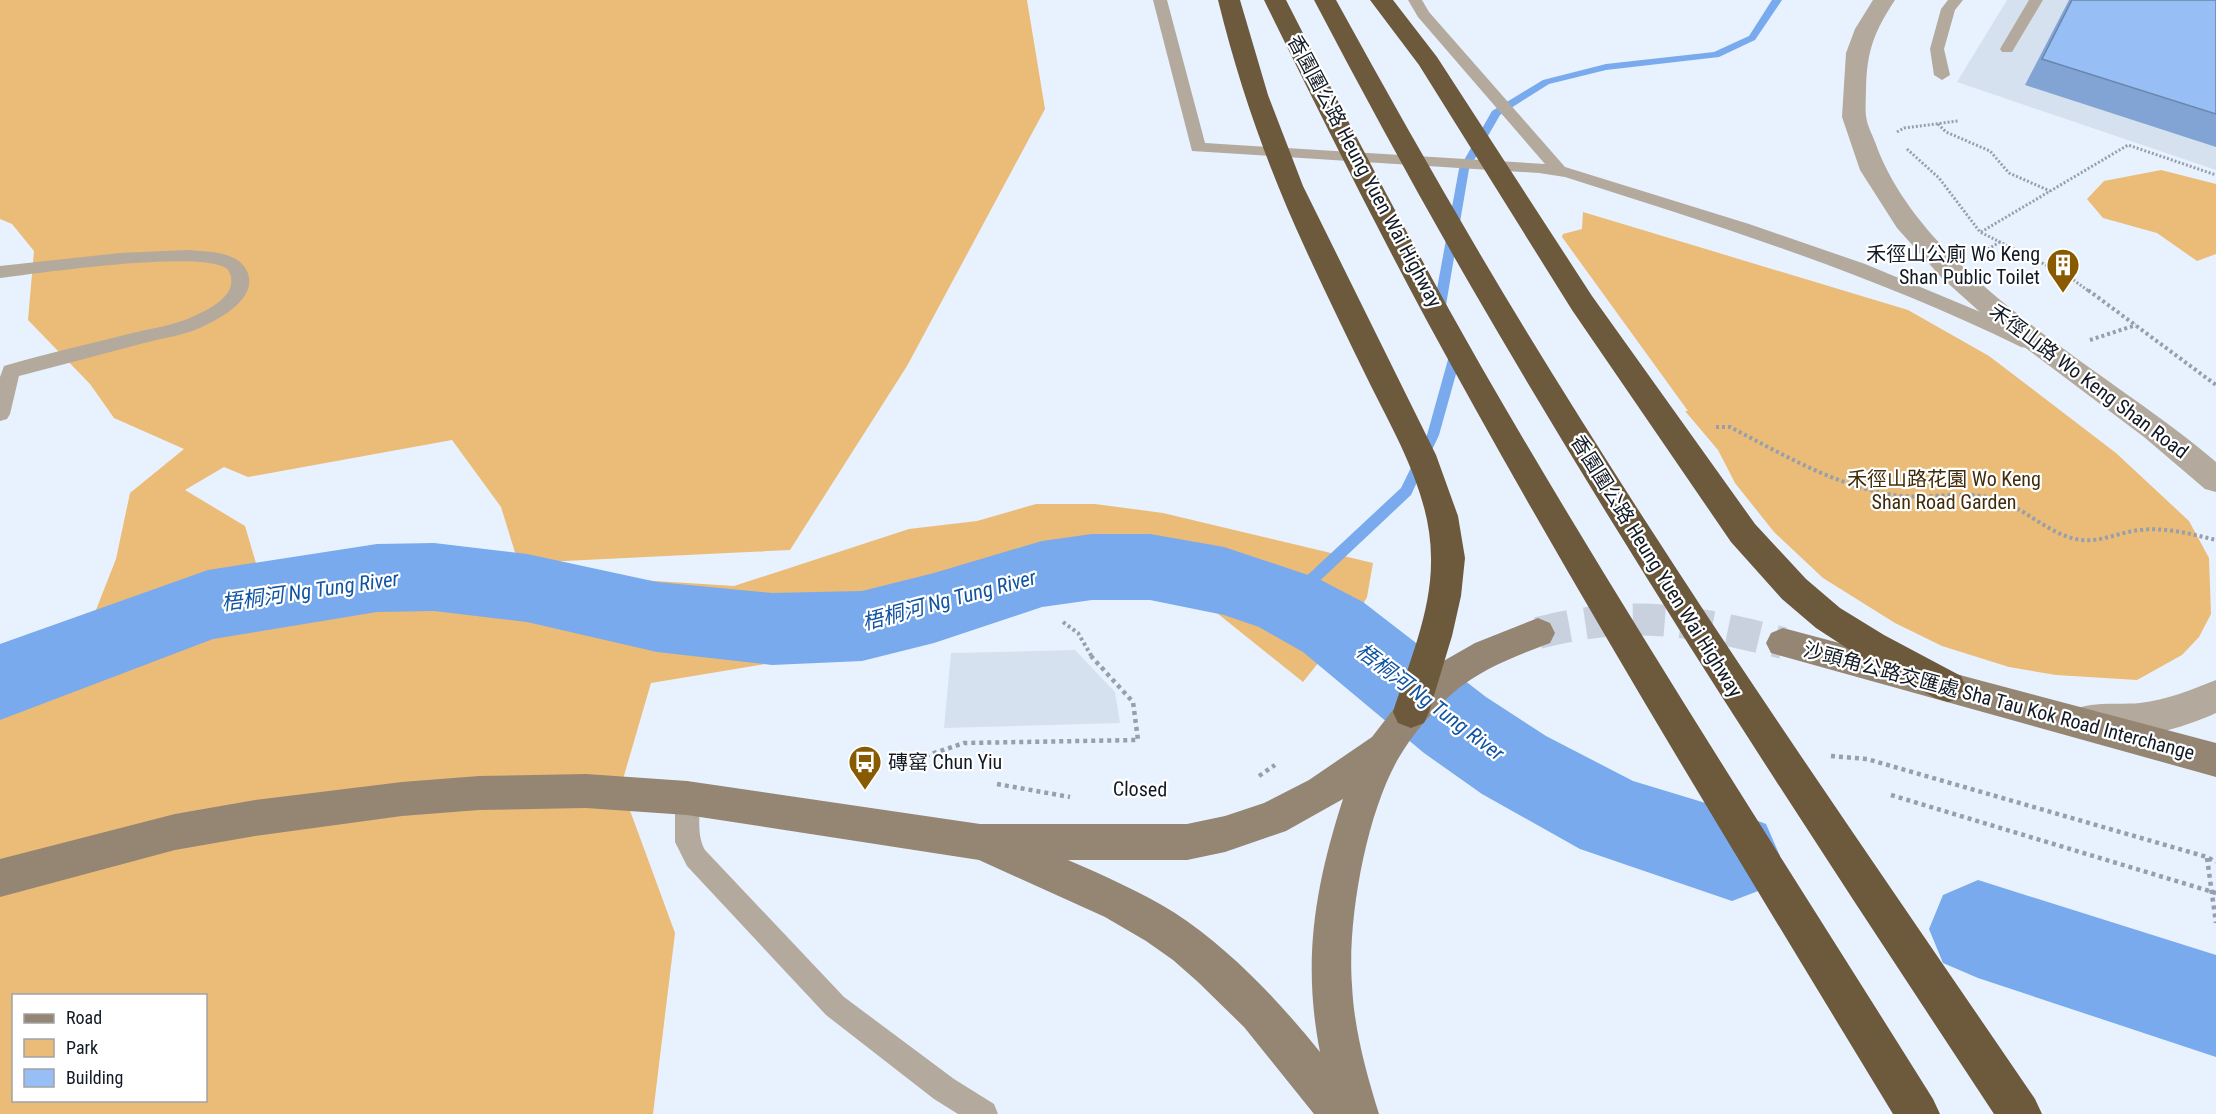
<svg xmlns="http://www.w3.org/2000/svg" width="2216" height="1114" viewBox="0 0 2216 1114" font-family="'Roboto Condensed','Noto Sans SC',sans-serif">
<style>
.built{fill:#d6e1f0}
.green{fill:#ebbb78;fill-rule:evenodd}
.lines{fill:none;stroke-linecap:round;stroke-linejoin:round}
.stream{fill:#78aaed;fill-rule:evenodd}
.river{fill:#78aaed;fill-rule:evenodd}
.secondary-tunnel{stroke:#c8d1dd;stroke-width:32;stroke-dasharray:32 16;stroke-linecap:butt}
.path-far2{stroke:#969fab;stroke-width:3;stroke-dasharray:2 2;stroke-linecap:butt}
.path-far1{stroke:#969fab;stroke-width:4;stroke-dasharray:3 3;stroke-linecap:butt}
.path{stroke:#969fab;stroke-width:4.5;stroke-dasharray:4 4;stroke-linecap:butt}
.lane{fill:#b3a99c;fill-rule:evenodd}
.street{fill:#b3a99c;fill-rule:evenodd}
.secondary{fill:#958673;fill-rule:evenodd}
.highway{fill:#6d593c;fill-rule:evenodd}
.wall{fill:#82a4d4}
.building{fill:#97bff6;stroke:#6a86ac;stroke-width:1.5}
.labels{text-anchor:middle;stroke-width:4.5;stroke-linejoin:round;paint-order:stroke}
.street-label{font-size:20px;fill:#111924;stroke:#fff}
.poi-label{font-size:20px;fill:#111924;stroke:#fff;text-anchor:end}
.park-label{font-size:20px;fill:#412c0a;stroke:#fff}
.water-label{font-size:21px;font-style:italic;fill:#1154a2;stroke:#fff}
</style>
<rect width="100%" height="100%" fill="#e8f1fe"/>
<path class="built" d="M2007 0H2216V170L1957 82Z
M1075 650 1115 692 1120 723 944 728 951 653Z"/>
<path class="green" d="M0 0H1027L1045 109 907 366 790 550 523 563 608 578 734 586 909 529 977 521 1036 504H1095L1163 513 1373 563 1367 597 1358 613 1303 682 1212 609 1159 597 1045 584 969 630 651 683 621 786 675 933 653 1114H0V696L152 633 67 649 92 620 116 559 130 493 184 449 114 418 90 384 28 320 34 251 12 224 0 219ZM452 440 501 507 518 562 488 556 307 569 263 587 245 526 185 490 224 467 248 477ZM14 996H206V1100H14Z
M2161 170 2216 184V254L2197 261 2157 233 2103 218 2087 199 2104 181Z
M1583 212 1908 310 1989 356 2116 453 2189 521 2209 558 2211 614 2199 637 2182 655 2137 680 2056 675 2009 667 1942 646 1895 623 1823 578 1774 532 1735 483 1718 450 1685 411H1688L1562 237 1563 234 1582 229Z"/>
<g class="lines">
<path class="stream" d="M1772 0H1782L1755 40 1719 57 1606 70 1549 84 1500 115 1469 169 1446 305 1448 312 1446 315H1438L1434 305 1459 169 1492 111 1543 80 1606 64 1714 52 1749 36Z
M1453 347 1457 348 1461 356 1439 435 1411 495 1293 606H1283L1281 602 1283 598 1401 488 1427 435 1449 356 1447 351Z"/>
<path class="river" d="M1092 534H1150L1224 547 1317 578 1363 602 1486 697 1546 736 1633 781 1732 811 1766 824 1780 856 1766 888 1732 901 1580 849 1482 794 1424 753 1303 652 1259 627 1224 615 1150 600H1092L1042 607 934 643 862 661 772 665 657 652 527 622 434 611 377 612 213 639 0 720V644L208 570 377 544 434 543 527 554 657 582 772 593 862 591 934 573 1042 541Z
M1978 880 2216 955V1057L1978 978 1943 963 1929 929 1943 895Z"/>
<path class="secondary-tunnel" d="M1538 633C1633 609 1690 620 1783 643"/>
<path class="path-far2" d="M1938 124 1946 132 1990 151 2009 173 2050 191
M1897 132 1904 128 1958 121
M1907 149 1939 178 1980 232 2068 276 2090 292
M1981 232 2128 145 2216 175
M1981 253 2000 242"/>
<path class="path-far1" d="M2088 290 2216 385
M2090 340 2136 325
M1716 427H1730C1782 454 1834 485 1893 495 1926 500 1960 490 1992 498 2025 506 2048 536 2082 540 2102 542 2120 532 2140 530 2166 527 2191 534 2216 540
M1063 622 1078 633 1092 657"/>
<path class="path" d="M1831 756 1867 759 2207 857 2216 862
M895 766 964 743 1138 740 1133 702 1091 656
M1259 776 1275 765
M997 784 1070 797
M1891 795 2216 893
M2207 858 2216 923"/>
<path class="lane" d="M1153 0H1167L1205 143 1545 164 1418 17 1408 0H1422L1429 12 1565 167 1749 224 1865 264 1978 311 2033 337 2036 342 2033 347 2027 348 2021 347C1874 275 1720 226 1565 177L1539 173 1192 151Z
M1948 0H1963L1955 10 1944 49 1950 75 1942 80 1934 75 1930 49 1941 9Z
M2029 0H2043L2012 52H2002L2000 49Z
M189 250C209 252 237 251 247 271 259 298 221 318 202 327 185 335 163 338 144 343 103 354 61 365 19 376L10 414 7 419 0 421V377L4 366C48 353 93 343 137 332 154 328 173 325 190 318 203 312 228 301 231 285 232 279 231 272 226 268 197 250 40 273 0 278V266L120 253Z
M687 787 695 790C704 809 694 831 705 850L844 997 954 1079 994 1104 998 1114H958L934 1099 826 1015 687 866 675 842V798L679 790Z"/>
<path class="street" d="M1873 0H1895C1874 32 1867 50 1866 89 1866 98 1865 108 1866 116 1867 125 1872 134 1875 142 1923 278 2110 371 2216 462V492L2205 489 2144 437 1991 322 1941 277 1897 228 1860 170 1842 117 1846 53 1855 29Z
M2216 680V713C2176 731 2119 747 2075 731L2070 720 2075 709C2096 701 2118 705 2140 703 2167 700 2190 690 2216 680Z"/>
<path class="secondary" d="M1538 618 1550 623 1555 633 1550 643C1516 656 1481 669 1453 693 1432 711 1412 735 1398 759 1366 815 1347 921 1352 985 1354 1029 1366 1072 1379 1114H1314L1244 1027 1198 982 1173 960 1146 941 1105 917 979 860 687 815 586 808 479 810 402 816 255 836 175 850 0 897V859L175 814 255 800 402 782 479 776 586 774 687 781 980 824H1187L1225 816 1264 803 1309 780 1372 737 1406 693 1440 663 1475 643ZM1343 799C1315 886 1302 961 1320 1052 1278 1000 1231 950 1175 913 1141 892 1105 876 1068 860H1187L1225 852 1286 831Z
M1783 628 2216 743V777L1771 653 1766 643 1771 633Z"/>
<path class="highway" d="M1218 0H1240L1268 95 1303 186 1436 455 1458 516 1465 558 1461 596 1452 636 1429 712 1424 723 1411 728 1398 723 1393 712C1409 663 1432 611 1431 558 1431 496 1397 438 1370 384 1348 339 1326 294 1305 248 1268 168 1239 86 1218 0Z
M1264 0H1286C1349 124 1413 247 1482 368 1625 616 1781 856 1933 1099L1940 1114H1893C1734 852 1573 590 1427 321 1370 215 1317 108 1264 0Z
M1314 0H1336C1414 142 1494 282 1580 418 1725 650 1881 873 2035 1099L2042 1114H1994C1815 842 1635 570 1472 288 1417 193 1365 97 1314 0Z
M1370 0H1393L1437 57 1592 296 1755 524 1806 579 1840 608 1884 635 1961 676 1966 687 1961 698 1948 702 1935 698 1859 656 1816 628 1782 599 1731 542 1572 310 1419 65Z"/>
</g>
<path class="wall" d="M2069 0H2216V147L2025 85Z"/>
<path class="building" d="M2072 0H2216V114L2042 59Z"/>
<defs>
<g id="building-pin" transform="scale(1.725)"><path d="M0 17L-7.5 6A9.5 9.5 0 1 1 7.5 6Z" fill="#895b00" stroke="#fff"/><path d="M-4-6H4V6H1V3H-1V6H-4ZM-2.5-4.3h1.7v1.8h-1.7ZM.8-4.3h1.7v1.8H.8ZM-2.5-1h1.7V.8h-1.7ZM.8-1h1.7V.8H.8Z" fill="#fff"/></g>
<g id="bus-pin" transform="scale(1.725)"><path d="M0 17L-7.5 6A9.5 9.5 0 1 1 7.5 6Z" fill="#895b00" stroke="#fff"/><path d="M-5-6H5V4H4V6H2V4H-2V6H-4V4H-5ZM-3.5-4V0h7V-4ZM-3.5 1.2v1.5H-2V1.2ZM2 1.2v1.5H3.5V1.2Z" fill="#fff"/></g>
</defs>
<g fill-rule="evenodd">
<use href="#building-pin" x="2063" y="265"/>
<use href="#bus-pin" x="865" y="762"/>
</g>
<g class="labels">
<g class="street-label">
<text transform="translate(1365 171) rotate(62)" y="7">香園圍公路 Heung Yuen Wai Highway</text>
<text transform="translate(2089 381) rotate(37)" y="7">禾徑山路 Wo Keng Shan Road</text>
<text transform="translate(1657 566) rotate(58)" y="7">香園圍公路 Heung Yuen Wai Highway</text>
<text transform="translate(1999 701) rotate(15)" y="7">沙頭角公路交匯處 Sha Tau Kok Road Interchange</text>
<text transform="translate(1140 789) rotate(1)" y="7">Closed</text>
</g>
<g class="poi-label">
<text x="2040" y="261">禾徑山公廁 Wo Keng<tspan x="2040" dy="23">Shan Public Toilet</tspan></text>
<text x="888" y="769" text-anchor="start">磚窰 Chun Yiu</text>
</g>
<g class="park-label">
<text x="1944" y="486">禾徑山路花園 Wo Keng<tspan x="1944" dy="23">Shan Road Garden</tspan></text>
</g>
<g class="water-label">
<text transform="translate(310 591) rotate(-8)" y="7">梧桐河 Ng Tung River</text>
<text transform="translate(949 600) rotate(-15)" y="7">梧桐河 Ng Tung River</text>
<text transform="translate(1430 702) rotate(37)" y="7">梧桐河 Ng Tung River</text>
</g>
</g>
<rect x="12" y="994" width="195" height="108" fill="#ffffff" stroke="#a0a3a7" stroke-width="1.5"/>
<rect x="24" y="1014" width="30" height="9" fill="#958673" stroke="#a0a3a7" stroke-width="1.5"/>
<text x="66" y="1024" font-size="18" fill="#111924">Road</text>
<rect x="24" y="1039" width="30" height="18" fill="#ebbb78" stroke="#a0a3a7" stroke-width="1.5"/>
<text x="66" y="1054" font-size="18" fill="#111924">Park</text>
<rect x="24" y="1069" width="30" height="18" fill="#97bff6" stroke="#a0a3a7" stroke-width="1.5"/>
<text x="66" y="1084" font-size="18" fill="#111924">Building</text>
</svg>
